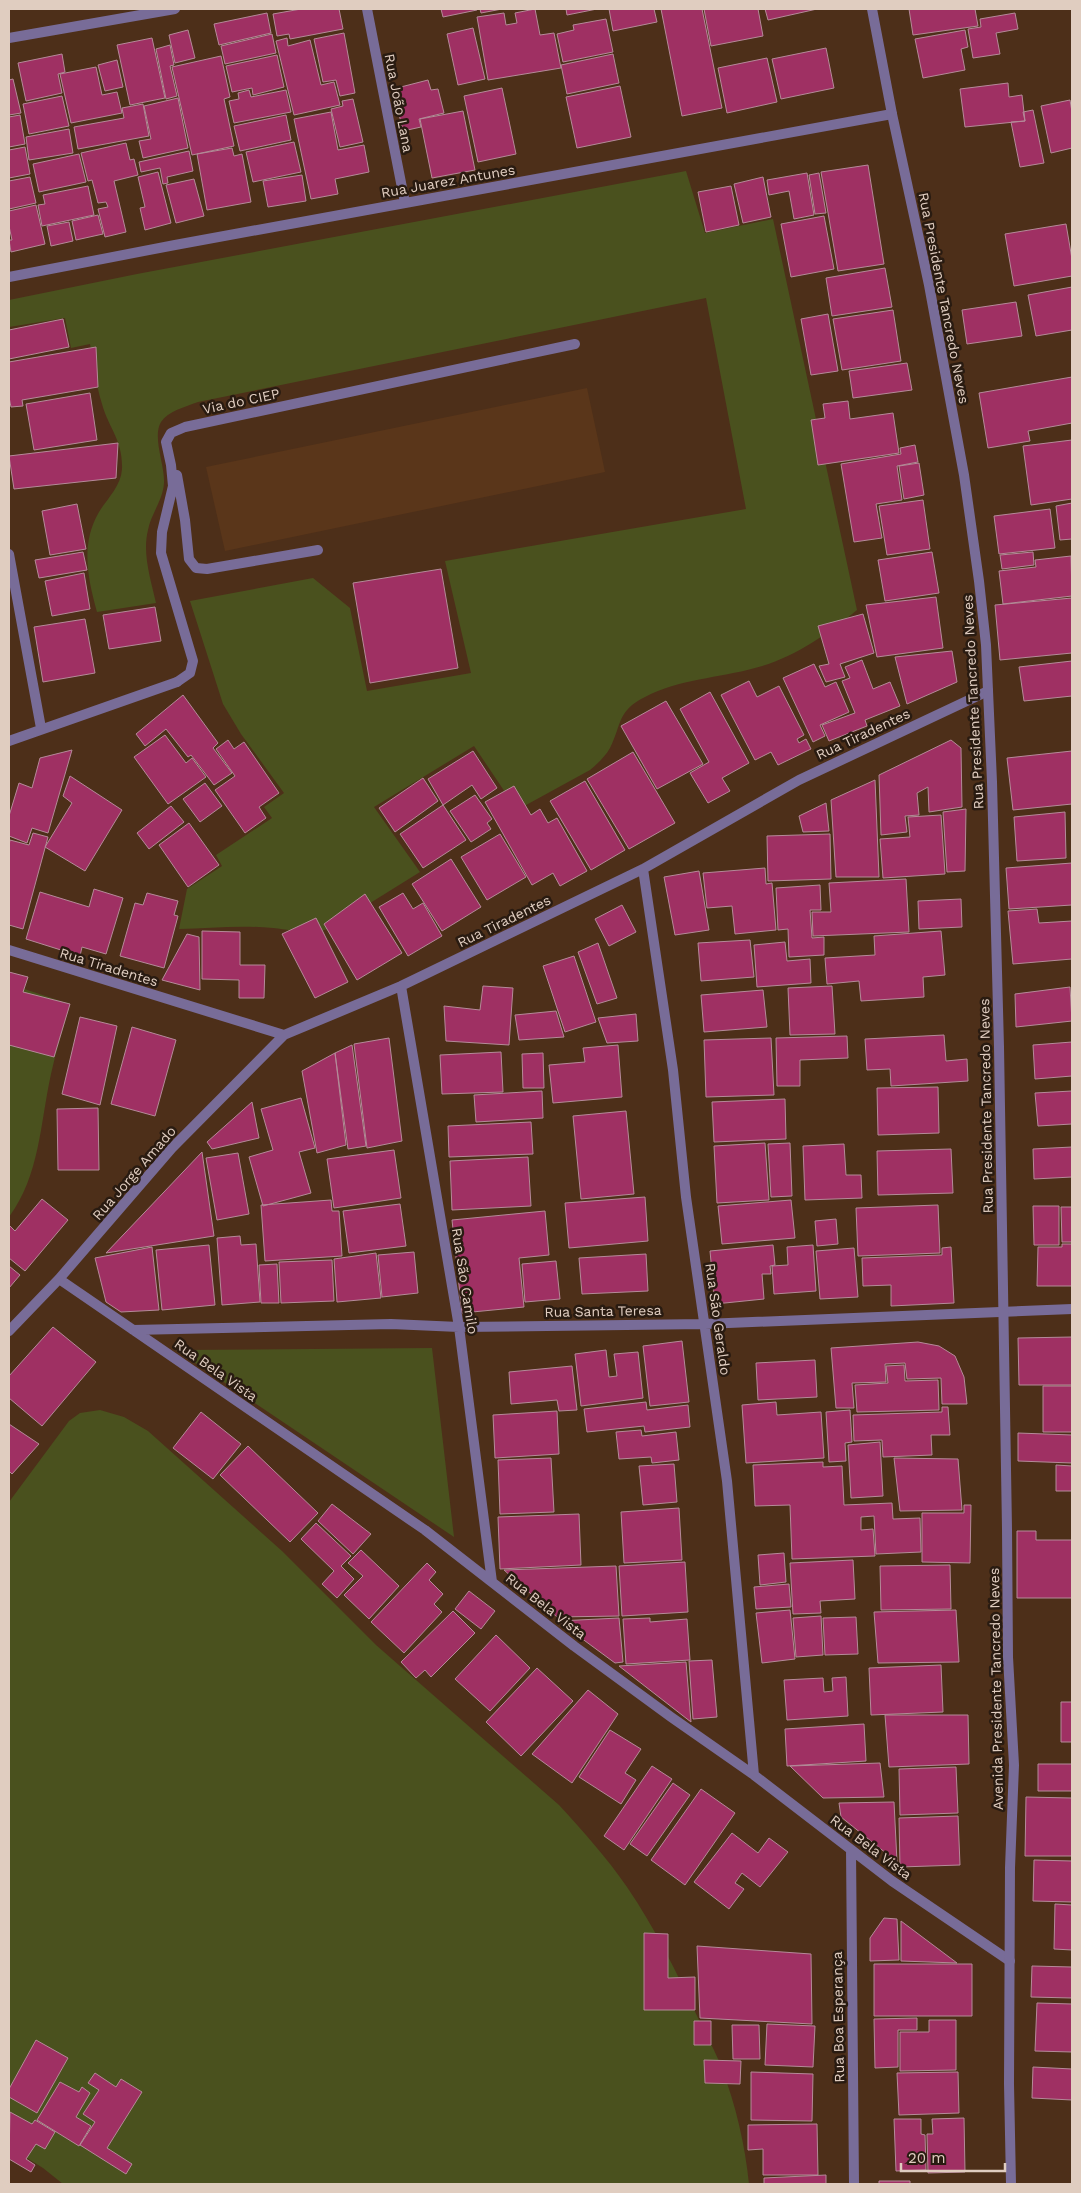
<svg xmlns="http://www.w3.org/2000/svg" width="1081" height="2193" viewBox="0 0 1081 2193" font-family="'Work Sans',sans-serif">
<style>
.built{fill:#5a361a}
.green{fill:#4a511e}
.building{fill:#9f3063;stroke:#b58a99}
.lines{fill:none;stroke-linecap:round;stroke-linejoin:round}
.service{stroke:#786c98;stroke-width:10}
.minor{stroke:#786c98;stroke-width:10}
.tertiary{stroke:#786c98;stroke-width:10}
.labels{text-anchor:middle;stroke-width:5;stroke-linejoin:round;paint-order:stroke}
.street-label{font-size:14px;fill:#e0cdc0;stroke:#291b11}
</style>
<rect width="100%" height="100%" fill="#4d2f19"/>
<path class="built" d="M587 388 605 472 225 551 206 467Z"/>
<path class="green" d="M686 171 705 233 773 219 857 610C826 635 794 658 755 668 719 678 679 679 645 697 617 711 622 724 610 748 605 757 597 764 590 770L517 810 474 746 374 807 420 872 330 928C310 936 294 930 273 928 242 925 210 928 179 929L187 889 222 866 216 855 272 818 264 807 284 793 241 734 223 704 190 601 313 578 350 608 367 691 471 673 445 561 746 509 706 298 198 402C185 407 168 411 161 422 152 437 165 465 164 483 163 500 151 514 148 530 142 554 151 580 156 603L97 612C88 579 80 544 99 512 107 499 121 486 122 469 123 440 109 429 102 404 96 385 94 364 90 344L71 348 65 318 9 327V300L137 274Z
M9 984 70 1004C64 1027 56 1051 51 1074 40 1124 40 1175 9 1217Z
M432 1348 454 1537 176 1350Z
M100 1410 124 1417 148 1431 282 1551 376 1645 559 1805C583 1831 607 1858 627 1887 655 1928 677 1973 698 2018 706 2035 716 2052 722 2069 736 2106 745 2145 749 2184H63L43 2168 9 2147V1502L69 1421 80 1413Z"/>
<path class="building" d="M301 9H339L343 29 290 39 289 34 277 36 273 14Z
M441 9H477V10L443 17Z
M480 9H502L481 13Z
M535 9 540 35 554 33 561 68 488 80 477 17 504 13 506 25 517 23 515 13Z
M566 9H597L567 15Z
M609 9H654L657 22 613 31Z
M661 9H702L722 108 682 116Z
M704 9H758L763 36 711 46Z
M765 9H817L768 20Z
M909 9H975L978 26 913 35Z
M267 13 271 33 219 45 214 24Z
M1015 13 1018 29 996 33 1000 54 973 58 968 29 981 27 980 19Z
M606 19 613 52 563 62 557 34 574 30 573 25Z
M473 28 485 79 458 85 447 34Z
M188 30 195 58 175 63 169 35Z
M965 30 968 47 961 49 965 70 923 78 915 39Z
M344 33 355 93 340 96 336 80 323 82 314 39Z
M272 34 276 53 225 64 221 46Z
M152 38 165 98 130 105 117 45Z
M287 38 288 46 310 40 321 85 334 82 340 105 294 115 276 41Z
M170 45 174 65 170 66 177 96 166 99 156 49Z
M826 48 834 88 781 99 772 59Z
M62 54 65 72 58 74 62 93 26 101 18 63Z
M613 54 619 83 567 94 561 65Z
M277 55 284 87 253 95 252 88 232 92 226 66Z
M221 56 230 97 224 99 234 146 192 155 172 67Z
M767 58 777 102 727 113 718 68Z
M117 60 123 87 105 91 98 65Z
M96 67 102 95 117 92 122 113 71 123 60 74Z
M13 79 21 113 9 115V80Z
M428 80 431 90 438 89 444 113 419 119 421 127 403 131 393 89Z
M1008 83 1009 97 1022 95 1025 121 965 127 960 89Z
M620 86 631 137 577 148 566 97Z
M502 88 516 154 478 162 464 96Z
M249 90 251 97 286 90 291 112 234 123 229 101 239 99 238 93Z
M62 96 69 126 29 134 23 104Z
M178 98 188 148 143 158 139 141 151 139 144 106Z
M353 99 363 142 340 147 331 109 343 106 342 101Z
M1070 100 1072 112V148L1051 153 1041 106Z
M143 104 149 136 78 149 74 127 124 118 122 108Z
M1033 110 1044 163 1020 167 1011 122 1025 121 1023 112Z
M463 111 475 170 432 178 420 119Z
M331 112 338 150 364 145 369 172 335 179 338 194 311 199 294 119Z
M20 115 25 144 9 147V117Z
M286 115 291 140 240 151 234 126Z
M69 129 73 153 29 160 26 137Z
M294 142 301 172 253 182 246 152Z
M126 143 130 160 134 159 138 175 114 181 126 232 105 237 98 209 108 207 106 202 98 203 92 180 88 181 81 153Z
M25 147 30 174 9 178V150Z
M232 148 234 156 242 154 251 202 207 210 197 154Z
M189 151 193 171 167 177 168 183 163 184 160 168 141 172 139 162Z
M79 154 86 182 39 192 33 164Z
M868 165 884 264 838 271 821 172Z
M158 172 171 223 145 230 140 208 145 207 138 177Z
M807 173 814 215 794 219 789 191 769 195 767 180Z
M819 173 826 213 815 214 809 175Z
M302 175 306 201 268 207 263 181Z
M30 177 36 203 9 209V181Z
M763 177 771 217 743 223 734 184Z
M194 179 204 216 176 223 166 185Z
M88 186 94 215 42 226 38 205 45 204 43 195Z
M731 186 739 225 706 232 698 192Z
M36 205 45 244 11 252 9 240H12L9 226V211Z
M98 215 103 234 76 240 72 221Z
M824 216 834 269 791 277 781 224Z
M69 222 73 241 51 246 47 226Z
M1066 224 1072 259V276L1014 286 1005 234Z
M885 268 892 307 832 316 826 278Z
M1072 287V330L1036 336 1028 295Z
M1016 302 1022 336 967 344 962 310Z
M893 310 901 361 842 370 833 319Z
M828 314 838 371 811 375 801 319Z
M63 319 69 347 9 359V330Z
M96 347 98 387 22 400 23 406 11 407 9 397V362Z
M907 363 912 390 853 398 849 371Z
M1072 377V423L1028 431 1030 441 988 448 979 393Z
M90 393 97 440 34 450 26 404Z
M848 401 850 419 893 413 899 453 818 465 811 420 825 418 823 404Z
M1072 440V499L1031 505 1023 446Z
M118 443 116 478 14 489 9 456Z
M915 445 918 462 897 466 902 500 876 504 882 538 854 542 841 464 901 454 900 448Z
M919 463 924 495 904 499 899 466Z
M923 500 930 549 887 555 879 506Z
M1072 503V539L1060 540 1056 506Z
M77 504 86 549 50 555 42 511Z
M1050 509 1055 548 999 554 994 516Z
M83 552 87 570 39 578 35 560Z
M932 552 939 593 885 601 878 560Z
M1033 552 1034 565 1002 569 1000 555Z
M1071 556 1072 596 1003 604 999 571 1036 567 1035 560Z
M441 569 458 668 370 683 353 583Z
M84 573 90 609 52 616 45 581Z
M936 597 943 648 877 657 866 605Z
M1072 598V653L1000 660 995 605Z
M155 607 161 641 109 649 103 615Z
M863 614 874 653 840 664 845 677 826 682 819 666 829 664 818 626Z
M85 619 95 673 43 682 34 627Z
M952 651 957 682 907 704 895 657Z
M862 660 873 689 890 682 900 706 865 720 867 726 829 741 822 725 855 713 842 681 850 678 845 667Z
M1072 661V696L1024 701 1019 667Z
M814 664 825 687 836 682 849 712 820 725 825 736 813 742 783 678Z
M749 681 757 697 779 686 804 735 797 739 799 743 806 739 811 749 778 765 771 752 755 760 721 695Z
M710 692 749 763 722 778 730 791 708 803 690 773 709 762 680 709Z
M183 695 218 743 213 748 232 773 214 785 191 755 188 757 166 729 145 746 136 734Z
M666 701 703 764 657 789 621 726Z
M165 735 186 763 192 758 206 777 168 804 134 757Z
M228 740 234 749 244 742 279 793 259 807 266 818 245 833 215 790 235 776 216 749Z
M951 740 961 748 962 807 929 812 928 787 917 793 919 815 905 816 907 832 881 835 879 775Z
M72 750 48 833 32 828 27 843 9 836V816L19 783 32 788 40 758Z
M473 751 497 788 481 799 472 785 443 805 428 779Z
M1072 751V804L1013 810 1007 758Z
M633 752 675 823 629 849 587 779Z
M70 776 122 810 85 871 45 847 72 803 63 796Z
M423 778 438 801 395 832 379 808Z
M875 780 879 877H836L831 800Z
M585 781 625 850 591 870 550 801Z
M205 783 222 806 200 822 183 799Z
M514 786 531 815 540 809 548 823 557 818 587 871 560 886 553 873 532 885 485 802Z
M475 795 492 819 487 823 491 829 471 842 450 811Z
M826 803 829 831 803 832 799 816Z
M443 805 466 840 423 868 400 834Z
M171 806 184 822 149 849 137 833Z
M966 809 965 871 947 872 943 812Z
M1065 812 1066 858 1017 861 1014 817Z
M941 815 945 874 883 878 880 839 910 837 908 817Z
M189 823 219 865 188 887 159 845Z
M33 833 48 837 23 929 9 925V846L10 840 29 845Z
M500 834 526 877 487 900 461 857Z
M830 834 831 879 768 881 767 836Z
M451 859 481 907 442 931 412 884Z
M1072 863V905L1009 909 1006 868Z
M765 868 766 884 772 883 776 930 735 934 732 906 707 908 703 873Z
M699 871 709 930 675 935 664 877Z
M906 879 909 932 813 936 812 912H831L829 883Z
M820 885 821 910H810L812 938 824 937V955L789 957 788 929 778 930 776 888Z
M94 889 123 898 106 954 82 947 80 956 26 939 40 892 89 907Z
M147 893 178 901 174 915 178 916 164 968 120 956 135 903 143 905Z
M403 893 413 909 423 903 442 936 408 956 379 907Z
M365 894 402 953 357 980 324 924Z
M961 899 962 927 919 929 918 901Z
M622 905 636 932 609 946 595 919Z
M1037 909 1039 923 1072 921V959L1013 964 1008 911Z
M316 918 348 982 315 998 282 934Z
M202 931 240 932V965H265L264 998H239V980L202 979Z
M941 931 945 975 923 977 924 997 861 1001 859 981 827 984 825 958 875 955 874 936Z
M187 934 199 937 200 990 162 980Z
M750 940 754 977 701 981 698 943Z
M785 942 787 961 810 959 811 983 757 987 754 945Z
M598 943 617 998 597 1004 578 952Z
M574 956 596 1022 565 1032 543 966Z
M9 972 28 977 23 992 70 1004 54 1057 9 1045Z
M483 986 513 988 509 1045 446 1041 444 1006 480 1010Z
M832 986 835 1034 790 1035 788 988Z
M1070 987 1072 1021 1016 1027 1015 994Z
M763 990 767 1027 704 1032 701 995Z
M556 1011 564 1037 519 1040 515 1015Z
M636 1014 638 1041 607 1043 598 1018Z
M80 1017 117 1026 100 1105 62 1094Z
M132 1027 176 1040 155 1116 111 1104Z
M944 1035 946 1061 967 1059 968 1081 891 1086 890 1069 867 1070 865 1039Z
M847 1036 848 1058 800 1060V1086H777L776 1038Z
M389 1038 402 1141 367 1148 354 1044Z
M771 1038 774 1095 706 1097 704 1040Z
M1072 1042V1076L1035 1079 1033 1045Z
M352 1045 366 1146 348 1149 335 1053Z
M618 1045 622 1097 553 1103 549 1065 585 1062 583 1048Z
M501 1052 503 1092 442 1094 440 1055Z
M335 1053 346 1145 317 1153 302 1071Z
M543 1053 544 1088H523L522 1054Z
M938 1087 939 1133 878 1135 877 1088Z
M542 1091 543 1118 476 1122 474 1095Z
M1072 1091V1124L1038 1126 1035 1093Z
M301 1098 315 1148 299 1152 311 1193 263 1206 249 1157 273 1150 261 1109Z
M785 1099 786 1139 714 1142 712 1102Z
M252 1102 259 1138 212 1149 207 1142Z
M98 1108 99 1170H58L57 1109Z
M626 1111 634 1194 581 1199 573 1116Z
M531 1122 533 1154 449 1157 448 1126Z
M765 1143 769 1200 717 1203 714 1146Z
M790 1143 792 1196 771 1197 768 1144Z
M844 1144 846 1175H861L862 1198 805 1200 803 1146Z
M1072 1147V1177L1034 1179 1033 1149Z
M951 1149 953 1193 878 1195 877 1151Z
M394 1150 401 1198 334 1208 327 1159Z
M202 1152 214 1236 106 1253Z
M238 1153 249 1214 217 1220 206 1158Z
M528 1157 531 1206 452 1210 450 1161Z
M645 1197 648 1241 569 1248 565 1203Z
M42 1199 68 1220 25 1271 9 1258V1225L15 1231Z
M331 1200 332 1211H339L342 1256 265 1261 261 1205Z
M791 1200 795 1238 722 1244 718 1206Z
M400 1204 406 1246 349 1253 343 1211Z
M938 1205 940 1253 858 1256 856 1208Z
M1033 1206H1059V1245H1034Z
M1061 1207H1072V1242H1062Z
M545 1211 549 1255 519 1258 524 1307 462 1313 452 1220Z
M836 1219 838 1244 817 1246 815 1221Z
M240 1236 241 1245 256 1244 260 1302 222 1305 217 1238Z
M1062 1244H1072V1286H1037L1038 1247H1062Z
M209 1245 215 1305 162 1310 156 1250Z
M773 1245 775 1265 770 1266 771 1274H762L764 1299 715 1304 710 1251Z
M813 1245 816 1291 774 1294 772 1266 788 1265 787 1247Z
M152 1247 159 1310 121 1312 106 1302 95 1258Z
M951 1247 954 1303 891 1306V1285L863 1286 862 1258 942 1255V1248Z
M854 1248 858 1297 820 1299 816 1251Z
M414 1252 418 1293 382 1297 378 1255Z
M376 1253 381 1298 337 1302 334 1259Z
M646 1254 648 1291 582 1294 579 1258Z
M332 1260 334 1301 281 1303 279 1262Z
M556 1261 560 1299 525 1302 522 1264Z
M277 1264 279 1303H261L259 1265Z
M9 1266 20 1275 9 1288Z
M53 1327 96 1362 42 1426 9 1398V1376Z
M1072 1337V1385H1019L1018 1338Z
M682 1341 689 1402 650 1406 643 1346Z
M918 1342 939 1346 955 1356 964 1377 967 1404H942L941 1378 907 1379 905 1363 885 1364 886 1382 852 1383 854 1408H836L831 1348Z
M606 1350 609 1377 617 1376 614 1354 638 1352 643 1398 581 1406 575 1354Z
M815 1360 817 1397 758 1400 756 1363Z
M904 1365 905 1381 938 1380 939 1410 857 1412 855 1385 888 1383 886 1366Z
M572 1366 577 1410 559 1411 557 1400 511 1404 509 1372Z
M1043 1386H1072V1432H1043Z
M646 1402 647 1410 688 1405 690 1427 645 1432 644 1426 587 1432 584 1409Z
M776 1402 777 1415 821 1412 824 1458 746 1463 742 1405Z
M942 1407H948L950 1435H931L932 1455 883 1457 882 1440 854 1441 853 1415 942 1412Z
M850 1410 852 1442 845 1443 846 1461 829 1462 826 1412Z
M557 1411 559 1454 495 1458 493 1415Z
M201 1412 241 1444 213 1479 173 1448Z
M9 1424 39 1444 12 1474 9 1471Z
M641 1430 642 1436 676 1432 679 1460 652 1463 651 1457 619 1459 616 1432Z
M1018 1433 1072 1435V1463L1018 1461Z
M880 1442 883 1496 851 1498 848 1445Z
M248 1446 318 1513 290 1542 220 1475Z
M551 1458 554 1512 500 1514 498 1460Z
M894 1458 958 1459 962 1510 900 1511Z
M823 1462V1467L842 1466 844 1505 892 1503 893 1519 920 1518 921 1552 876 1554 874 1516 861 1517V1530L873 1529 875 1556 792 1559 790 1505 755 1506 753 1465Z
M674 1464 677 1502 643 1505 639 1466Z
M1056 1465 1072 1466V1491H1056Z
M332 1504 371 1534 353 1554 318 1521Z
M964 1505H971L970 1563 922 1562V1513H964Z
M679 1508 682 1560 624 1563 621 1512Z
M579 1514 581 1565 500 1569 498 1517Z
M316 1523 351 1556 341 1566 354 1579 337 1598 322 1584 334 1571 301 1539Z
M1017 1531H1036V1540H1072V1598H1017Z
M361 1550 399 1586 369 1619 344 1595 363 1576 348 1563Z
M784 1553 786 1582 760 1585 758 1555Z
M853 1560 855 1599 820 1601 821 1613 793 1614 790 1563Z
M685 1562 688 1612 622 1616 619 1566Z
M427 1563 436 1572 429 1580 443 1594 434 1604 442 1612 404 1653 371 1622Z
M950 1565 951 1609 881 1610 880 1566Z
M616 1566 619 1616 557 1617 504 1570Z
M789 1584 791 1607 756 1609 754 1587Z
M469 1591 495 1611 481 1629 455 1609Z
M790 1610 795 1659 762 1663 756 1613Z
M956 1610 959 1662 878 1663 874 1612Z
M453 1611 475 1633 431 1677 425 1670 416 1678 401 1662Z
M821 1616 823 1655 796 1657 793 1618Z
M856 1617 858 1654 825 1655 823 1618Z
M619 1618 623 1662 615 1663 558 1621Z
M650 1618V1622L687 1619 690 1660 626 1664 623 1619Z
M496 1635 530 1668 490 1711 455 1679Z
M712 1660 717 1717 693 1719 689 1661Z
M686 1662 691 1722 619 1666Z
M941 1665 943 1712 871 1715 869 1668Z
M537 1668 573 1701 521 1756 486 1722Z
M846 1677 848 1716 787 1720 784 1680 823 1678 824 1692 833 1691 832 1678Z
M588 1690 618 1714 572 1783 532 1754Z
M1061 1702H1072V1742H1061Z
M885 1715H968L969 1764 889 1767Z
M864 1724 866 1761 787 1766 785 1729Z
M610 1730 641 1749 625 1773 636 1780 621 1804 579 1777Z
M880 1763 884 1797 823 1798 790 1766Z
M1038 1764H1072V1791H1038Z
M652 1766 672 1779 624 1850 604 1836Z
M956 1767 958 1813 900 1815 899 1769Z
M673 1783 690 1795 647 1856 630 1844Z
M701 1789 735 1813 685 1885 651 1860Z
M1026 1797 1072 1798V1856H1025Z
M894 1802 897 1862 841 1817 839 1803Z
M958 1816 960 1865 900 1867 899 1818Z
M732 1833 758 1853 769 1838 788 1852 760 1887 742 1873 735 1883 744 1889 729 1909 694 1882Z
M1034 1860 1072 1861V1902L1033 1901Z
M1055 1904 1072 1905V1950L1054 1949Z
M884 1918 897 1919 899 1960 870 1961V1938Z
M901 1921 957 1963 901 1961Z
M644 1933 668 1934V1978L695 1977V2010H644Z
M697 1946 811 1954 812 2024 700 2018Z
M874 1964H972V2016H874Z
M1032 1966 1072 1967V1998L1031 1997Z
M1037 2003 1072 2004V2052L1035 2051Z
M917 2018V2030H898V2067L875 2068 874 2019Z
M929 2020H956V2070L900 2071V2032H929Z
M694 2021H711V2045H694Z
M767 2024 815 2026 813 2067 765 2065Z
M732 2025H759L760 2059H733Z
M36 2040 68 2058 37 2113 9 2097V2089Z
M704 2060 741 2061 740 2084 705 2083Z
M1033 2067 1072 2069V2100L1032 2098Z
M751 2072 813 2074 812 2121 751 2120Z
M958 2072 959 2113 899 2115 897 2073Z
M95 2073 116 2087 121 2079 142 2092 107 2148 132 2164 126 2174 80 2145 95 2122 83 2114 99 2090 88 2083Z
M60 2082 79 2092 82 2087 90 2093 76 2117 91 2126 79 2146 37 2120Z
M10 2112 32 2124 35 2120 55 2132 45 2149 36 2144 26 2159 35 2165 31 2172 9 2159Z
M964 2118 965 2172 928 2173 927 2134H933L932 2119Z
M894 2119H921V2134L925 2135 926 2170 896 2171Z
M817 2124 818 2175H763V2149L748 2150V2125Z
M826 2175V2184H764V2178Z
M879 2181H910V2184H879Z"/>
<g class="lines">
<path class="service" d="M177 475 185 520 189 559 196 568 207 569 318 550
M177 682 190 673 193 661 161 553 162 532 173 486 171 465 166 442 171 433 185 427 575 344"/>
<path class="minor" d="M367 9 405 203
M9 38 175 9
M9 277 175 245 892 114
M9 554 41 728
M9 741 177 682
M643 869 673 1070 686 1197 727 1481 754 1775
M9 950 284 1035 401 986 643 869 799 780 988 691
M401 986 459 1327 492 1582
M59 1279 425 1530 574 1646 671 1717 754 1775 892 1881 1010 1961
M133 1330 391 1324 459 1327 705 1324 1072 1309
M9 1331 59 1279 172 1148 284 1035
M851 1850 854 2184"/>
<path class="tertiary" d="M872 9 892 114 929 285 964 475 979 581 986 645 992 782 999 1047 1007 1529 1008 1657 1014 1765 1010 1868 1009 2084 1011 2184"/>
</g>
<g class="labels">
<g class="street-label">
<text transform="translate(399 103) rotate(79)" y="5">Rua João Lana</text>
<text transform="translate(448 181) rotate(-10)" y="5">Rua Juarez Antunes</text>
<text transform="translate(944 298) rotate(79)" y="5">Rua Presidente Tancredo Neves</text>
<text transform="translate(241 401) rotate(-12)" y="5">Via do CIEP</text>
<text transform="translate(973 702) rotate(-93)" y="5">Rua Presidente Tancredo Neves</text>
<text transform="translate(863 734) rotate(-25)" y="5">Rua Tiradentes</text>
<text transform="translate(504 921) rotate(-26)" y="5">Rua Tiradentes</text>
<text transform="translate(109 967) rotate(17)" y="5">Rua Tiradentes</text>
<text transform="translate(986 1106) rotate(-91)" y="5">Rua Presidente Tancredo Neves</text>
<text transform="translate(134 1173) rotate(-49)" y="5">Rua Jorge Amado</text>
<text transform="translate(465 1281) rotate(81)" y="5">Rua São Camilo</text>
<text transform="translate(603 1311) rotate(-1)" y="5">Rua Santa Teresa</text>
<text transform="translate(718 1319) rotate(82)" y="5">Rua São Geraldo</text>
<text transform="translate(216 1370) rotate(35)" y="5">Rua Bela Vista</text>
<text transform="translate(546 1606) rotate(38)" y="5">Rua Bela Vista</text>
<text transform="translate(996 1689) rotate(-91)" y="5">Avenida Presidente Tancredo Neves</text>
<text transform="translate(871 1847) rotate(37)" y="5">Rua Bela Vista</text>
<text transform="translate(838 2017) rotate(-91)" y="5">Rua Boa Esperança</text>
</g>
</g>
<rect width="1081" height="2193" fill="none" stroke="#e0cdc0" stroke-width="20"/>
<path d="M901 2163v8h104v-8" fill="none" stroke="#e0cdc0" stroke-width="2.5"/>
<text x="908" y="2163" font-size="15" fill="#e0cdc0" stroke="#291b11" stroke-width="4" paint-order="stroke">20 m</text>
</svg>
